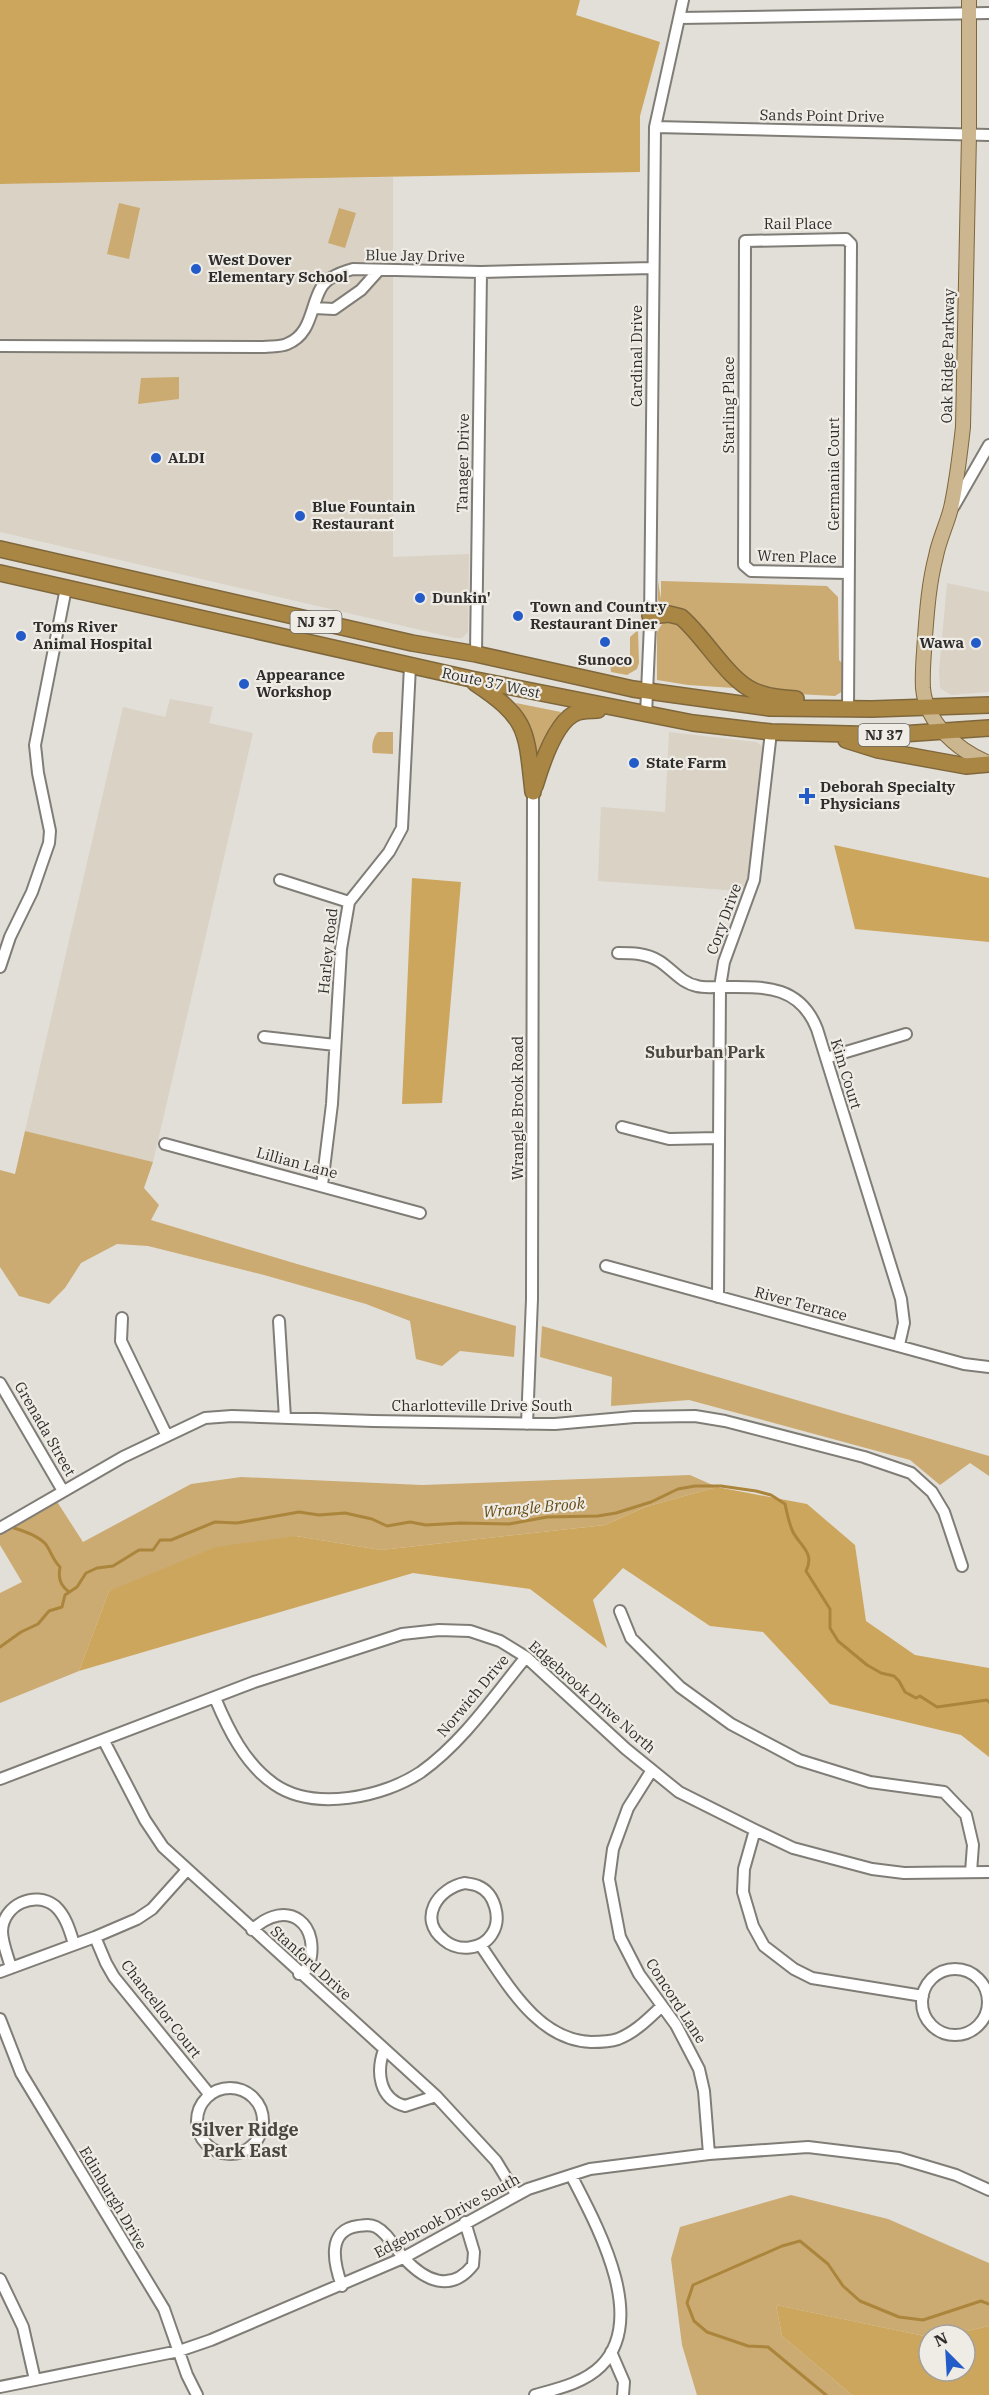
<svg xmlns="http://www.w3.org/2000/svg" width="989" height="2395" viewBox="0 0 989 2395" font-family="'IBM Plex Serif',serif">
<style>
.built{fill:#d9d2c5}
.green{fill:#cbab71}
.forest{fill:#cda65e}
.lines{fill:none;stroke-linecap:round;stroke-linejoin:round}
.stream{stroke:#ab853c;stroke-width:3}
.minor-casing{stroke:#807d77;stroke-width:14}
.major-casing{stroke:#7f673c;stroke-width:16}
.highway-casing{stroke:#7f673c;stroke-width:18}
.minor{stroke:#fff;stroke-width:10}
.major{stroke:#cbb68f;stroke-width:14}
.highway{stroke:#a98644;stroke-width:15}
.poi-dot{fill:#235bc8;stroke:#efece6;stroke-width:2}
.labels{text-anchor:middle;stroke-width:4.5;stroke-linejoin:round;paint-order:stroke}
.shield{fill:#efece6;stroke:#696764;stroke-width:1.5}
.shield-label{font-size:14px;font-weight:bold;fill:#302e2c}
.street-label{font-size:15px;fill:#302e2c;stroke:#efece6}
.poi-label{font-size:15px;font-weight:bold;fill:#302e2c;stroke:#efece6;text-anchor:start}
.neighbourhood-label{font-size:16px;font-weight:bold;fill:#4a4742;stroke:#efece6}
.water-label{font-size:16px;font-style:italic;fill:#674c14;stroke:#efece6}
.quarter-label{font-size:18px;font-weight:bold;fill:#4a4742;stroke:#efece6}
</style>
<rect width="100%" height="100%" fill="#e2dfd9"/>
<path class="built" d="M393 177V557L469 554 468 632 462 638H455L0 532V184Z
M947 583 989 592V692L951 695 940 688 939 671Z
M170 699 213 707 209 723 253 733 153 1162 25 1131 123 707 165 717Z
M669 732 756 742 762 746 764 752 750 876 742 891 598 881 601 807 665 812Z"/>
<path class="green" d="M119 203 140 208 129 259 107 254Z
M339 208 356 213 345 248 328 243Z
M179 377V399L138 404 141 378Z
M658 581 661 599V581L827 586 838 597 839 660 843 664V691L835 696 778 693 753 684 663 608 658 600Z
M667 621H677L735 686 734 688 688 685 657 680V632L662 624Z
M638 630 639 663 637 669 627 675 611 672 610 664 630 656V637Z
M516 703 561 712 536 755 527 721Z
M378 732H393V754L373 753C371 748 373 736 378 732Z
M25 1131 153 1162 144 1188 159 1205 151 1220 297 1264 516 1326 514 1357 460 1351 442 1366 416 1359 410 1321 366 1304 264 1275 148 1246 117 1244 81 1263 65 1288 49 1304 19 1296 0 1267V1170L15 1174Z
M542 1326 989 1456V1476L970 1463 940 1485 910 1460 689 1400 611 1406 612 1377 540 1357Z
M690 1475 717 1487 645 1507 605 1525 381 1550 296 1536 109 1591 79 1671 0 1703V1593L22 1582 0 1545V1528L54 1497 83 1542 191 1484 241 1477 422 1485Z
M791 2195 888 2219 989 2263V2326L949 2335 929 2337 776 2305 782 2336 852 2395H697L682 2345 671 2259 680 2227Z"/>
<path class="forest" d="M0 0H580L576 15 660 42 640 116V172L0 184Z
M834 845 989 878V942L855 929Z
M412 878 461 882 442 1103 402 1104Z
M717 1487 807 1504 855 1545 866 1621 915 1655 989 1668V1757L961 1735 830 1704 763 1632 710 1626 623 1568 593 1600 607 1648 530 1589 413 1573 79 1671 109 1591 216 1547 296 1536 381 1550 605 1525 645 1507Z
M776 2305 929 2337V2371H965V2335H949L989 2326V2395H852L782 2336Z"/>
<g class="lines">
<path class="stream" d="M14 1528C24 1531 41 1537 47 1546 52 1554 53 1560 60 1567 58 1578 60 1585 69 1592
M0 1647 21 1632 38 1624 49 1611 62 1607 65 1595 77 1587 86 1573 97 1568 113 1566 139 1550H153L160 1540H171L215 1522 237 1523 299 1512 319 1515 345 1513 372 1519 387 1526 410 1522 426 1525 461 1523 509 1524 547 1517 598 1516 616 1513 651 1502 678 1489 695 1486H721L756 1491 771 1495 785 1504C787 1513 789 1524 793 1532 801 1547 815 1553 806 1571L830 1609V1628L838 1641 867 1665 881 1673 894 1676 899 1681 905 1692 916 1698 920 1696 937 1707 987 1700 989 1702
M826 2395 768 2347 748 2346 707 2332 694 2321 687 2303 693 2285 782 2246 800 2241 828 2264 843 2286 860 2301 899 2317 923 2320 981 2301 989 2304"/>
<g class="minor-casing">
<path id="minor" d="M679 18 989 13
M655 127 989 135
M314 308 334 309 361 290 379 270
M0 346 264 347C271 346 281 347 287 344 312 334 310 307 321 288 327 277 342 272 353 269L481 272 653 268
M954 506 989 445
M848 573 751 571 744 565 745 241 846 239 851 244 848 709
M476 654 481 272
M646 715 650 624 655 127 683 0
M280 880 349 902
M618 953C632 953 646 953 659 961 672 969 681 983 697 986 704 988 712 987 720 987 761 987 799 983 817 1029L901 1299 904 1323 899 1345
M0 967 10 937 32 892 49 843 50 831 38 773 35 745 66 588
M264 1037 335 1045
M826 1058 906 1034
M622 1127 669 1139 719 1138
M165 1144 420 1213
M322 1185 332 1104 341 949 349 902 389 852 402 828 410 666
M606 1266 964 1364 989 1367
M718 1297 720 987 724 962 754 880 771 732
M122 1318 121 1341 167 1436
M279 1321 285 1418
M0 1383 63 1491
M527 1424 532 1299 533 792
M0 1528 123 1457 205 1418 232 1416 373 1421 555 1424 634 1417 695 1416 725 1421 864 1457 911 1473 932 1492 944 1512 962 1566
M620 1611 631 1638 680 1687 731 1724 799 1760 870 1782 944 1792 966 1815 973 1845 971 1872
M215 1698C228 1729 245 1764 274 1784 314 1812 384 1797 421 1772 463 1742 494 1696 526 1657
M104 1741 145 1820 163 1847 436 2096 496 2161 516 2194
M652 1770 628 1808 613 1849 609 1879 620 1937 639 1974 676 2025 699 2069 704 2091 709 2154
M0 1779 254 1682 402 1634 439 1630 470 1631 500 1641 526 1657 626 1749 679 1792 755 1830 793 1848 872 1869 904 1873 989 1872
M755 1830 744 1869 743 1892 753 1926 764 1946 794 1969 812 1978 923 1996
M465 1883C469 1884 474 1884 478 1886 495 1893 502 1919 492 1934 482 1950 458 1952 444 1940 417 1919 438 1888 465 1883Z
M252 1930C288 1896 323 1925 308 1968L299 1974
M95 1937 106 1963 114 1977 210 2095
M481 1946C508 1985 538 2040 591 2042 601 2042 609 2042 618 2039 636 2032 649 2018 662 2006
M11 1968C8 1956 2 1943 2 1931 3 1905 35 1890 55 1906 66 1916 70 1931 74 1944
M922 2002a33 33 0 1 1 66 0a33 33 0 1 1-66 0Z
M0 1972 95 1937 137 1919 152 1909 187 1870
M0 2019 21 2073 164 2309 187 2375 197 2395
M384 2050C376 2072 379 2099 405 2106L436 2096
M197 2121a33 33 0 1 1 66 0a33 33 0 1 1-66 0Z
M0 2279 23 2327 35 2380
M342 2286C334 2264 326 2230 358 2226 365 2225 370 2224 376 2227 388 2233 395 2249 404 2258 425 2281 451 2293 473 2265L474 2252 465 2222
M611 2352 624 2382 623 2395
M0 2387 179 2351 211 2340 403 2258 528 2189 590 2169 709 2154 808 2147 899 2158 956 2175 989 2190
M535 2395C557 2389 584 2383 601 2366 649 2318 596 2224 571 2175"/>
</g>
<g class="major-casing">
<path id="major" d="M969 0V135L963 427C960 454 957 481 951 508 947 524 939 540 936 556 929 583 927 610 925 637 924 654 922 671 923 688 926 723 958 751 989 763"/>
</g>
<g class="highway-casing">
<path id="highway" d="M0 549 412 643 476 654 633 689 770 708 872 709 989 705
M0 573 471 679 693 723 771 732 887 735 989 728
M650 616 669 614 681 617C704 636 728 680 754 691 768 697 782 698 796 699
M475 683C529 719 526 730 533 792
M846 740 878 750 966 766 989 764
M535 786C541 766 556 719 578 712 584 710 592 710 598 710"/>
</g>
<use href="#minor" class="minor"/>
<use href="#major" class="major"/>
<use href="#highway" class="highway"/>
</g>
<g class="poi-dot">
<circle cx="196" cy="269" r="6"/>
<circle cx="156" cy="458" r="6"/>
<circle cx="300" cy="516" r="6"/>
<circle cx="420" cy="598" r="6"/>
<circle cx="518" cy="616" r="6"/>
<circle cx="21" cy="636" r="6"/>
<circle cx="605" cy="642" r="6"/>
<circle cx="976" cy="643" r="6"/>
<circle cx="244" cy="684" r="6"/>
<circle cx="634" cy="763" r="6"/>
<path d="M804 787h6v6h6v6h-6v6h-6v-6h-6v-6h6z"/>
</g>
<g class="labels">
<g class="shield">
<rect x="290.5" y="611" width="51" height="22" rx="4.5"/>
<rect x="858.5" y="724" width="51" height="22" rx="4.5"/>
</g>
<g class="shield-label">
<text x="316" y="627">NJ 37</text>
<text x="884" y="740">NJ 37</text>
</g>
<g class="street-label">
<text transform="translate(822 116) rotate(1)" y="5">Sands Point Drive</text>
<text x="798" y="229">Rail Place</text>
<text transform="translate(415 256) rotate(1)" y="5">Blue Jay Drive</text>
<text transform="translate(637 356) rotate(-90)" y="5">Cardinal Drive</text>
<text transform="translate(948 356) rotate(-89)" y="5">Oak Ridge Parkway</text>
<text transform="translate(729 405) rotate(-90)" y="5">Starling Place</text>
<text transform="translate(463 463) rotate(-89)" y="5">Tanager Drive</text>
<text transform="translate(834 474) rotate(-90)" y="5">Germania Court</text>
<text transform="translate(797 557) rotate(2)" y="5">Wren Place</text>
<text transform="translate(491 683) rotate(12)" y="5">Route 37 West</text>
<text transform="translate(724 919) rotate(-70)" y="5">Cory Drive</text>
<text transform="translate(328 951) rotate(-84)" y="5">Harley Road</text>
<text transform="translate(846 1074) rotate(73)" y="5">Kim Court</text>
<text transform="translate(518 1108) rotate(-90)" y="5">Wrangle Brook Road</text>
<text transform="translate(297 1163) rotate(15)" y="5">Lillian Lane</text>
<text transform="translate(801 1304) rotate(15)" y="5">River Terrace</text>
<text x="482" y="1411">Charlotteville Drive South</text>
<text transform="translate(45 1429) rotate(60)" y="5">Grenada Street</text>
<text transform="translate(473 1696) rotate(-50)" y="5">Norwich Drive</text>
<text transform="translate(592 1697) rotate(41)" y="5">Edgebrook Drive North</text>
<text transform="translate(311 1963) rotate(42)" y="5">Stanford Drive</text>
<text transform="translate(676 2001) rotate(57)" y="5">Concord Lane</text>
<text transform="translate(161 2009) rotate(52)" y="5">Chancellor Court</text>
<text transform="translate(113 2198) rotate(59)" y="5">Edinburgh Drive</text>
<text transform="translate(447 2216) rotate(-28)" y="5">Edgebrook Drive South</text>
</g>
<g class="poi-label">
<text x="208" y="265">West Dover<tspan x="208" dy="17">Elementary School</tspan></text>
<text x="168" y="463">ALDI</text>
<text x="312" y="512">Blue Fountain<tspan x="312" dy="17">Restaurant</tspan></text>
<text x="432" y="603">Dunkin'</text>
<text x="530" y="612">Town and Country<tspan x="530" dy="17">Restaurant Diner</tspan></text>
<text x="33" y="632">Toms River<tspan x="33" dy="17">Animal Hospital</tspan></text>
<text x="964" y="648" text-anchor="end">Wawa</text>
<text x="605" y="665" text-anchor="middle">Sunoco</text>
<text x="256" y="680">Appearance<tspan x="256" dy="17">Workshop</tspan></text>
<text x="646" y="768">State Farm</text>
<text x="820" y="792">Deborah Specialty<tspan x="820" dy="17">Physicians</tspan></text>
</g>
<g class="neighbourhood-label">
<text x="705" y="1058">Suburban Park</text>
</g>
<g class="water-label">
<text transform="translate(534 1507) rotate(-5)" y="6">Wrangle Brook</text>
</g>
<g class="quarter-label">
<text x="245" y="2136">Silver Ridge<tspan x="245" dy="21">Park East</tspan></text>
</g>
</g>
<g transform="translate(947 2353) rotate(336)"><circle r="28" fill="#efece6" stroke="#a3a09c" stroke-width="1.5"/>
<path d="M0-4.5L10 22L0 15L-10 22Z" fill="#235bc8"/>
<text y="-9" font-size="16" font-weight="bold" text-anchor="middle" fill="#302e2c">N</text>
</g>
</svg>
